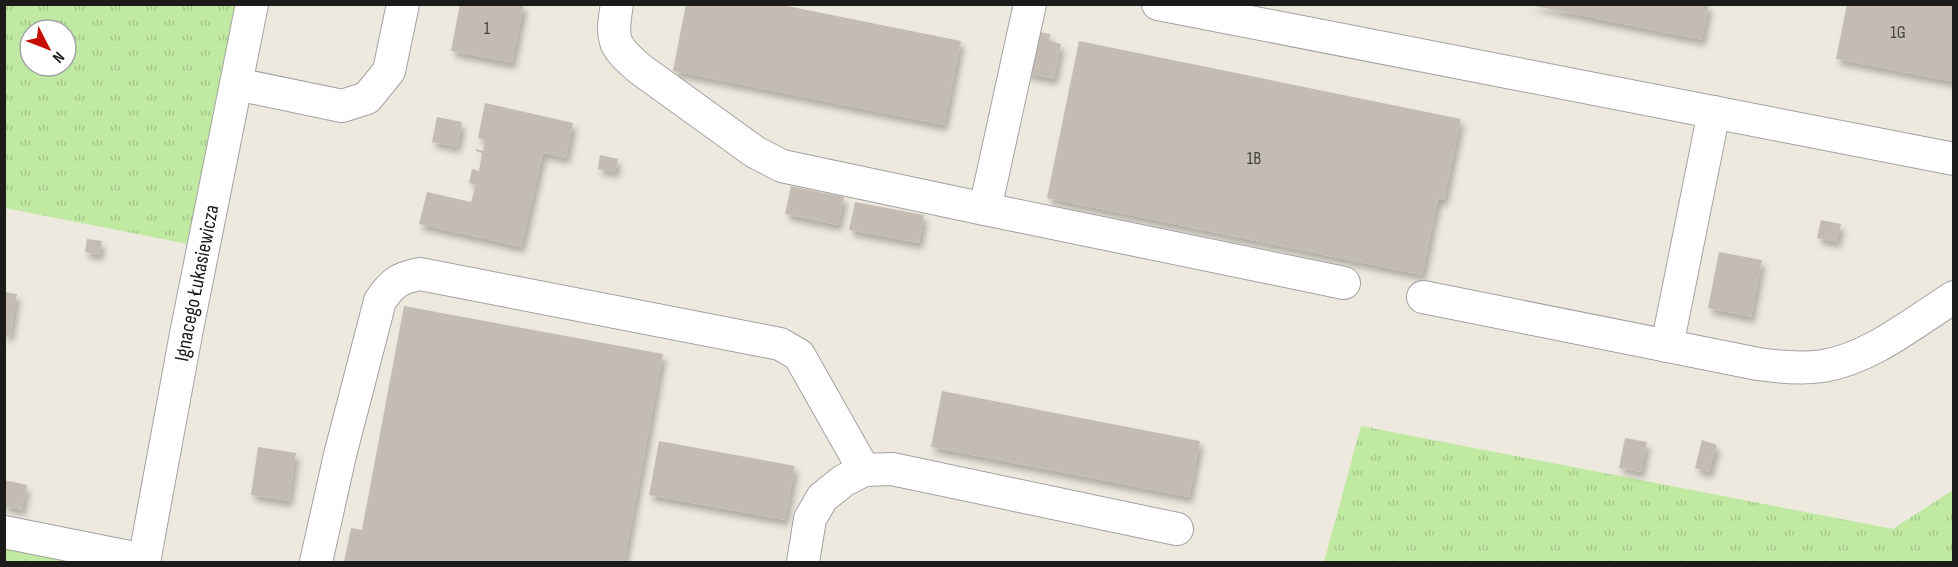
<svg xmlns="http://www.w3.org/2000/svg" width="1958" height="567" viewBox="0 0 1958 567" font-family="'Sofia Sans Condensed',sans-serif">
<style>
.grass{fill:url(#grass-tufts);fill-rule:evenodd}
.building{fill:#c4bcb3;filter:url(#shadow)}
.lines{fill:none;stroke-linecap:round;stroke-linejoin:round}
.minor-casing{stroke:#a2a2a2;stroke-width:34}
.minor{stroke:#fff;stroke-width:32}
.labels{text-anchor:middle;stroke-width:6;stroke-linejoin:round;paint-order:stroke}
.number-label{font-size:18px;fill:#454341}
.street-label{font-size:21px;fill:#1b1b1b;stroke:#fff}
</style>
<defs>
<pattern id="grass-tufts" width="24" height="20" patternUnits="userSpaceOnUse" patternTransform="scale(1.5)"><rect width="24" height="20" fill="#c0eaa2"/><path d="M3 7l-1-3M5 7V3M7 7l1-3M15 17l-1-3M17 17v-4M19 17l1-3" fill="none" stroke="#a4c88b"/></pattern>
<filter id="shadow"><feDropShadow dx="3.5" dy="6" stdDeviation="3" flood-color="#0004"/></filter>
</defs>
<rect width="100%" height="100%" fill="#ede9df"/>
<path class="grass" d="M4 5H236L188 244 5 208ZM30 30H66V66H30Z
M1361 426 1893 529 1953 490V562H1324Z
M5 547 85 562H5Z"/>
<path class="building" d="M460 4H524L512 63 451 51Z
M686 4H777L961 41 944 125 673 71Z
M1525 4H1709L1702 40Z
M1847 4H1954V82L1836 59Z
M1038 32 1050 34 1049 41 1061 44 1054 79 1025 73Z
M1079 41 1461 119 1444 200 1438 199 1422 275 1047 198Z
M485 103 573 123 566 158 543 153 521 247 419 224 427 192 471 202 476 185 469 183 472 169 479 171 482 153 476 151V149L483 151 485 140 478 138Z
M437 117 462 122 457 147 432 142Z
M600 155 618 159 615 172 598 169Z
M791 186 844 197 838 225 785 214Z
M855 202 924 215 919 243 849 230Z
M1821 220 1841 224 1837 242 1817 238Z
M87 239 102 241 99 255 85 252Z
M1719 252 1762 260 1751 317 1708 308Z
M4 292 17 294 10 336 4 335Z
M404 306 663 354 624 562H344L351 528 362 530Z
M942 391 1200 441 1189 497 931 447Z
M1625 438 1647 442 1641 472 1619 468Z
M1702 440 1717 445 1709 472 1695 468Z
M659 441 795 466 785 520 649 495Z
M258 447 296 453 289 501 251 495Z
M4 480 27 485 22 510 4 506Z"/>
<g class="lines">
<g class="minor-casing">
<g id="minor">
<path d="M617 4C611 40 612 45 640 69L755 152 782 166 985 209 1344 283"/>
<path d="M1158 4 1954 159"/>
<path d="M236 84 342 106 367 98 389 71 403 4"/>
<path d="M985 209 1030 4"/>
<path d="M1423 297 1758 364C1779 367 1801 369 1823 366 1871 358 1913 323 1954 297"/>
<path d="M1667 346 1714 112"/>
<path d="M4 532 144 560"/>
<path id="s1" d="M144 562 186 334 252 4"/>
<path d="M316 562 340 455 380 301C392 283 399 278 420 274L780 344 799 355 864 470"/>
<path d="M803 562 810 519 822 498 843 481 864 470 892 469 1177 529"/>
</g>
</g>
<use href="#minor" class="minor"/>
</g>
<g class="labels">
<g class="number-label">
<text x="487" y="34">1</text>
<text x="1898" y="38">1G</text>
<text x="1254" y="164">1B</text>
</g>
<g class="street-label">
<text dy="7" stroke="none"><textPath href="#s1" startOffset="284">Ignacego Łukasiewicza</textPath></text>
</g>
</g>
<rect width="1958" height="567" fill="none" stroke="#1b1b1b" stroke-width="12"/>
<g transform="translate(48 48) rotate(132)"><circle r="28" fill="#ffffff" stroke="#a4a4a4" stroke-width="1.5"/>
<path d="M0-4.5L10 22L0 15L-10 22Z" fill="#c50e00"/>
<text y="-9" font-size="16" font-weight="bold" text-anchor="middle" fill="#1b1b1b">N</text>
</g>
</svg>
